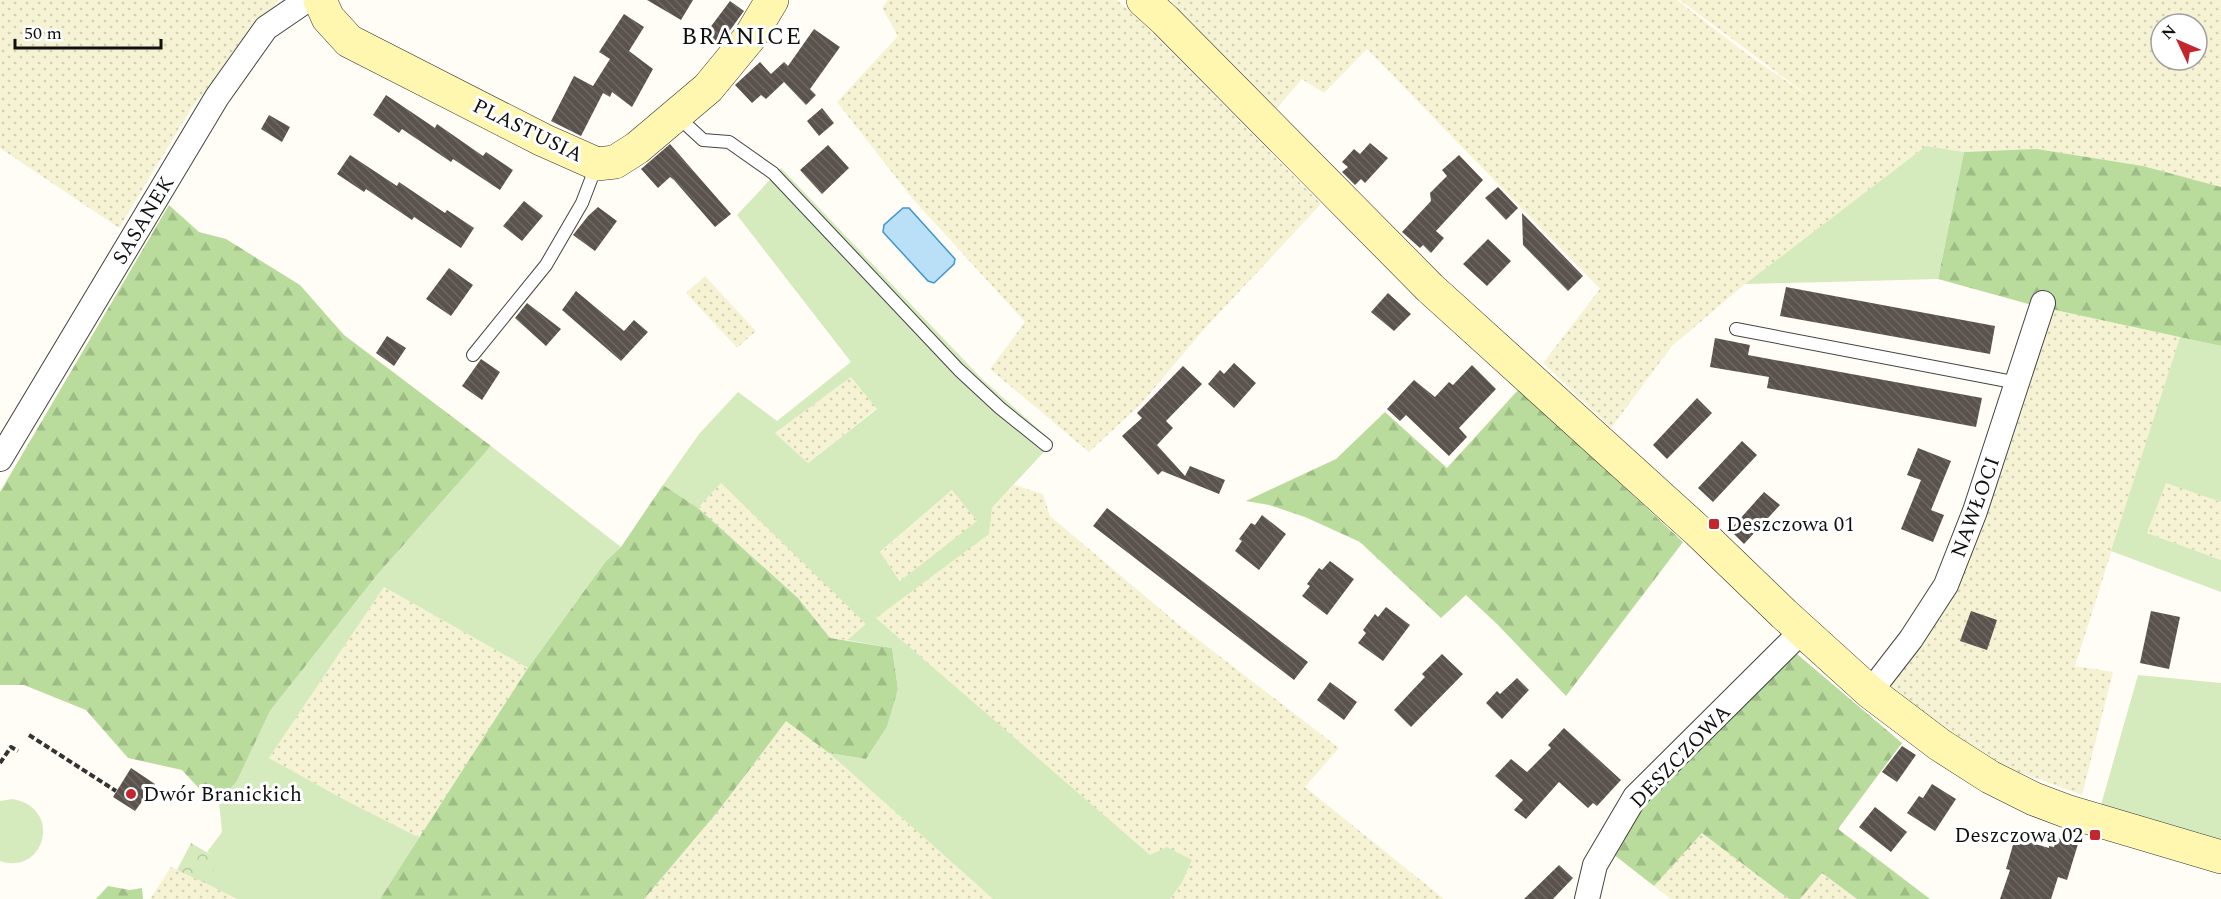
<svg xmlns="http://www.w3.org/2000/svg" width="2221" height="899" viewBox="0 0 2221 899" font-family="Spectral,serif">
<style>
.farmland{fill:url(#farmland-dots);fill-rule:evenodd}
.grass{fill:#d5ebbd;fill-rule:evenodd}
.forest{fill:url(#forest-firs)}
.park{fill:url(#park-crowns)}
.water{fill:#b9e0f7;stroke:#3f96cf;stroke-width:1.5}
.building{fill:url(#building-back-hatch)}
.lines{fill:none;stroke-linecap:round;stroke-linejoin:round}
.lane-casing{stroke:#444;stroke-width:14}
.street-casing{stroke:#444;stroke-width:26}
.secondary-casing{stroke:#333;stroke-width:34}
.path{stroke:#333;stroke-width:4;stroke-dasharray:6 3;stroke-linecap:butt}
.lane{stroke:#fff;stroke-width:12}
.street{stroke:#fff;stroke-width:24}
.secondary{stroke:#fff6b0;stroke-width:33}
.poi-dot{fill:#c4262e;stroke:#fff;stroke-width:2}
.labels{text-anchor:middle;stroke-width:6;stroke-linejoin:round;paint-order:stroke}
.street-label{font-size:21px;fill:#111;stroke:#fff}
.poi-label{font-size:21px;fill:#111;stroke:#fff;text-anchor:start}
.quarter-label{font-size:24px;letter-spacing:1.5px;fill:#111;stroke:#fff}
</style>
<defs>
<pattern id="farmland-dots" width="8" height="8" patternUnits="userSpaceOnUse" patternTransform="scale(1.5)"><rect width="8" height="8" fill="#f6f3d4"/><path d="M2 2h.1M6 6h.1" fill="none" stroke="#d2cfb5" stroke-width="1.8" stroke-linecap="round"/></pattern>
<pattern id="forest-firs" width="22" height="20" patternUnits="userSpaceOnUse" patternTransform="scale(1.5)"><rect width="22" height="20" fill="#b9dc9c"/><path d="M5 1l3.5 6h-7zM16 11l3.5 6h-7z" fill="#9ebc85"/></pattern>
<pattern id="park-crowns" width="20" height="18" patternUnits="userSpaceOnUse" patternTransform="scale(1.5)"><rect width="20" height="18" fill="#d5ebbd"/><path d="M2 6a3 3 0 1 1 6 0M12 15a3 3 0 1 1 6 0" fill="none" stroke="#b6c8a1"/></pattern>
<pattern id="building-back-hatch" width="6" height="6" patternUnits="userSpaceOnUse" patternTransform="scale(1.5)"><rect width="6" height="6" fill="#5a524d"/><path d="M-1 5l2 2M0 0l6 6M5-1l2 2" fill="none" stroke="#6d6662"/></pattern>
</defs>
<rect width="100%" height="100%" fill="#fffdf5"/>
<path class="farmland" d="M0 0H279L191 109 119 228 0 148Z
M888 0H1117L1145 25 1321 204 1205 328 1140 405 1089 452 990 369 1025 322 912 198 837 102 898 36 882 8Z
M1173 0H1677L1747 54 1811 98 1680 0H2221V187L2143 166 2037 149 1964 152 1926 146 1745 284 1672 346 1611 428 1543 363 1600 289 1367 49 1324 93 1302 79 1272 114 1169 4ZM2161 24H2197V60H2161Z
M705 276 756 331 737 348 686 293Z
M2032 305 2180 337 2075 666 2113 672 2082 795 2008 768 1943 731 1874 678 1942 582Z
M851 377 877 408 808 463 775 433Z
M2166 482 2221 502V560L2147 533Z
M721 483 836 592 867 624 847 640 830 638 798 598 698 508Z
M1014 485 1043 494 1050 516 1178 624 1339 748 1305 787 1444 899H1170L1181 884 875 617 988 534 992 508Z
M953 489 978 521 901 581 880 553Z
M384 587 528 668 420 838 345 800 269 758Z
M786 720 829 753 993 899H644L719 810Z
M1702 833 1789 899H1671L1654 886Z
M171 867 205 883 237 899H150Z
M1822 873 1857 899H1800Z"/>
<path class="grass" d="M1926 146 1964 152 1938 279 1745 284Z
M781 168 982 379 1053 442 992 508 989 534 876 618 1150 855 1167 847 1192 860 1181 884 1170 899H993L829 753 866 759 887 727 898 689 892 648 847 640 866 624 721 483 698 508 663 485 699 434 738 392 777 421 851 362 737 215ZM851 377 877 409 808 463 775 433ZM952 490 977 521 900 581 880 552Z
M2180 337 2221 346V502L2166 483 2147 533 2221 560V592L2111 551Z
M491 446 621 547 606 561 528 668 384 587 269 758 345 800 420 838 380 899H237L205 883 219 860 207 852 222 832 219 802 237 781 270 711 377 575Z
M2138 675 2221 683V842L2101 805Z
M13 799C64 809 44 876 0 861V801Z"/>
<path class="forest" d="M2037 149 2143 166 2221 187V346L2032 305 1938 279 1964 152Z
M169 205 199 232 226 239 300 285 344 335 491 446 377 575 270 711 237 781 219 802 205 795 182 770 128 758 86 710 24 685H0V492Z
M1519 389 1683 542 1566 696 1497 624 1466 595 1441 618 1360 542 1305 517 1269 505 1246 501 1336 459 1385 412 1447 468Z
M663 485 698 508 798 598 830 638 892 648 898 689 887 727 866 759 829 753 786 721 719 810 644 899H380L528 668 606 561 621 547Z
M1797 654 1902 743 1838 829 1930 899H1857L1822 873 1800 899H1789L1702 833 1654 886 1613 854 1643 797Z
M108 886 130 890 142 888 143 899H96Z"/>
<path class="park" d="M191 843 220 860 205 883 177 870Z"/>
<path class="water" d="M903 208H909L955 259 954 264 934 283 928 281 883 232 884 225Z"/>
<path class="building" d="M647 0H693L681 20Z
M730 1 744 11 720 44 706 33Z
M624 14 644 27 629 51 653 69 632 107 612 92 610 97 603 93 581 136 551 121 574 76 593 86 610 59 599 52Z
M814 29 840 47 810 89 816 95 806 105 784 82 766 99 761 95 752 103 735 85 760 62 771 74 784 62 788 66Z
M386 95 435 128 437 124 483 156 486 152 513 170 500 190 453 159 451 162 402 129 399 133 373 115Z
M822 108 834 123 819 136 807 121Z
M269 115 290 127 282 142 261 129Z
M1370 143 1388 158 1365 183 1361 179 1355 185 1342 172 1348 167 1342 162 1354 149 1360 154Z
M670 144 731 214 715 227 674 180 670 177 658 188 641 169Z
M828 145 849 168 822 194 800 170Z
M350 155 397 186 399 182 445 213 447 210 474 228 461 248 414 217 412 220 366 189 364 192 337 174Z
M1459 155 1483 180 1436 231 1444 238 1431 253 1423 245 1420 248 1402 232 1431 201 1430 193 1447 176 1442 170Z
M1498 187 1518 208 1506 220 1485 198Z
M524 201 543 216 522 241 503 226Z
M598 207 617 221 595 251 573 235 588 216Z
M1522 213 1583 276 1568 291 1523 245Z
M1488 239 1511 261 1487 286 1463 264Z
M449 268 473 285 451 316 426 299Z
M1786 287 1995 326 1990 354 1780 316Z
M576 291 624 331 634 320 648 332 621 361 562 310Z
M1388 293 1411 314 1394 331 1371 312Z
M527 303 561 329 546 346 515 318Z
M387 336 406 348 394 366 376 353Z
M1715 338 1750 345 1748 355 1982 398 1976 427 1767 388 1769 377 1710 367Z
M481 359 500 372 482 400 462 386Z
M1234 363 1256 383 1234 408 1208 384 1220 370 1224 374Z
M1472 365 1496 389 1459 428 1467 437 1449 456 1406 415 1400 421 1387 409 1414 380 1435 397 1449 382 1453 385Z
M1183 366 1202 384 1166 421 1173 428 1157 445 1185 476 1190 466 1225 480 1219 494 1162 471 1158 475 1122 436 1142 418 1137 413Z
M1697 398 1712 413 1667 459 1653 445Z
M1742 441 1757 455 1713 502 1698 488Z
M1918 448 1951 461 1931 510 1944 515 1933 542 1901 529 1921 480 1907 475Z
M1764 492 1780 505 1744 544 1730 530Z
M1107 508 1308 662 1294 680 1093 526Z
M1262 515 1286 534 1259 570 1235 551 1242 541 1239 539 1251 523 1255 525Z
M1330 561 1354 579 1327 615 1302 596 1310 586 1307 584 1319 568 1322 570Z
M1386 607 1410 625 1383 661 1358 643 1366 633 1363 630 1375 614 1378 617Z
M1971 611 1997 620 1987 650 1960 641Z
M2151 611 2180 617 2169 669 2140 663Z
M1442 654 1463 674 1411 727 1394 710 1425 677 1422 674Z
M1517 678 1529 690 1502 719 1486 703 1497 691 1500 694Z
M1330 682 1357 702 1344 720 1317 700Z
M1564 728 1621 780 1597 806 1593 803 1588 808 1559 782 1526 819 1514 810 1523 800 1495 776 1511 759 1527 772 1551 748 1548 745Z
M1902 746 1916 755 1897 782 1882 772Z
M131 768 155 784 135 811 113 797Z
M1932 784 1956 799 1935 831 1907 813 1919 796 1923 798Z
M1875 807 1907 832 1891 852 1859 827Z
M2015 838 2049 848V846L2054 847 2057 838 2078 844 2067 880 2058 877 2051 899H2000L2010 870 2006 869Z
M1559 865 1573 878 1553 899H1524Z"/>
<g class="lines">
<g class="lane-casing">
<path id="lane" d="M677 116 703 140 729 142 773 173 959 370 1000 408 1046 445
M1736 329 2018 383
M473 355 546 265 582 203 597 164"/>
</g>
<g class="street-casing">
<path id="street" d="M0 459 217 97 266 28 307 0
M1870 692 1911 639 1946 585 1975 511 2043 303
M1587 899 1595 865 1635 797 1802 631"/>
</g>
<g class="secondary-casing">
<path id="secondary" d="M320 0 328 18 349 41 543 140 597 164 615 162 637 148 708 88 750 37 772 0
M1143 0 1165 20 1430 288 1698 531 1784 614 1870 692 1940 745 1990 777 2034 799 2066 811 2221 857"/>
</g>
<path class="path" d="M29 735 116 791
M0 763 11 747 18 751"/>
<use href="#lane" class="lane"/>
<use href="#street" class="street"/>
<use href="#secondary" class="secondary"/>
</g>
<g class="poi-dot">
<rect x="1708" y="518" width="12" height="12" rx="3"/>
<circle cx="131" cy="794" r="6"/>
<rect x="2089" y="829" width="12" height="12" rx="3"/>
</g>
<g class="labels">
<g class="street-label">
<text transform="translate(528 130) rotate(26)" y="7">PLASTUSIA</text>
<text transform="translate(143 220) rotate(-59)" y="7">SASANEK</text>
<text transform="translate(1975 507) rotate(-70)" y="7">NAWŁOCI</text>
<text transform="translate(1680 756) rotate(-46)" y="7">DESZCZOWA</text>
</g>
<g class="poi-label">
<text x="1726" y="531">Deszczowa 01</text>
<text x="143" y="801">Dwór Branickich</text>
<text x="2083" y="842" text-anchor="end">Deszczowa 02</text>
</g>
<g class="quarter-label">
<text x="742" y="44">BRANICE</text>
</g>
</g>
<g transform="translate(2179 42) rotate(314)"><circle r="28" fill="#ffffff" stroke="#a0a0a0" stroke-width="1.5"/>
<path d="M0-4.5L10 22L0 15L-10 22Z" fill="#c4262e"/>
<text y="-9" font-size="16" font-weight="bold" text-anchor="middle" fill="#111111">N</text>
</g>
<path d="M15 39v9h146v-9" fill="none" stroke="#111111" stroke-width="3"/>
<text x="24" y="39" font-size="18" fill="#111111" stroke="#ffffff" stroke-width="4.5" paint-order="stroke">50 m</text>
</svg>
